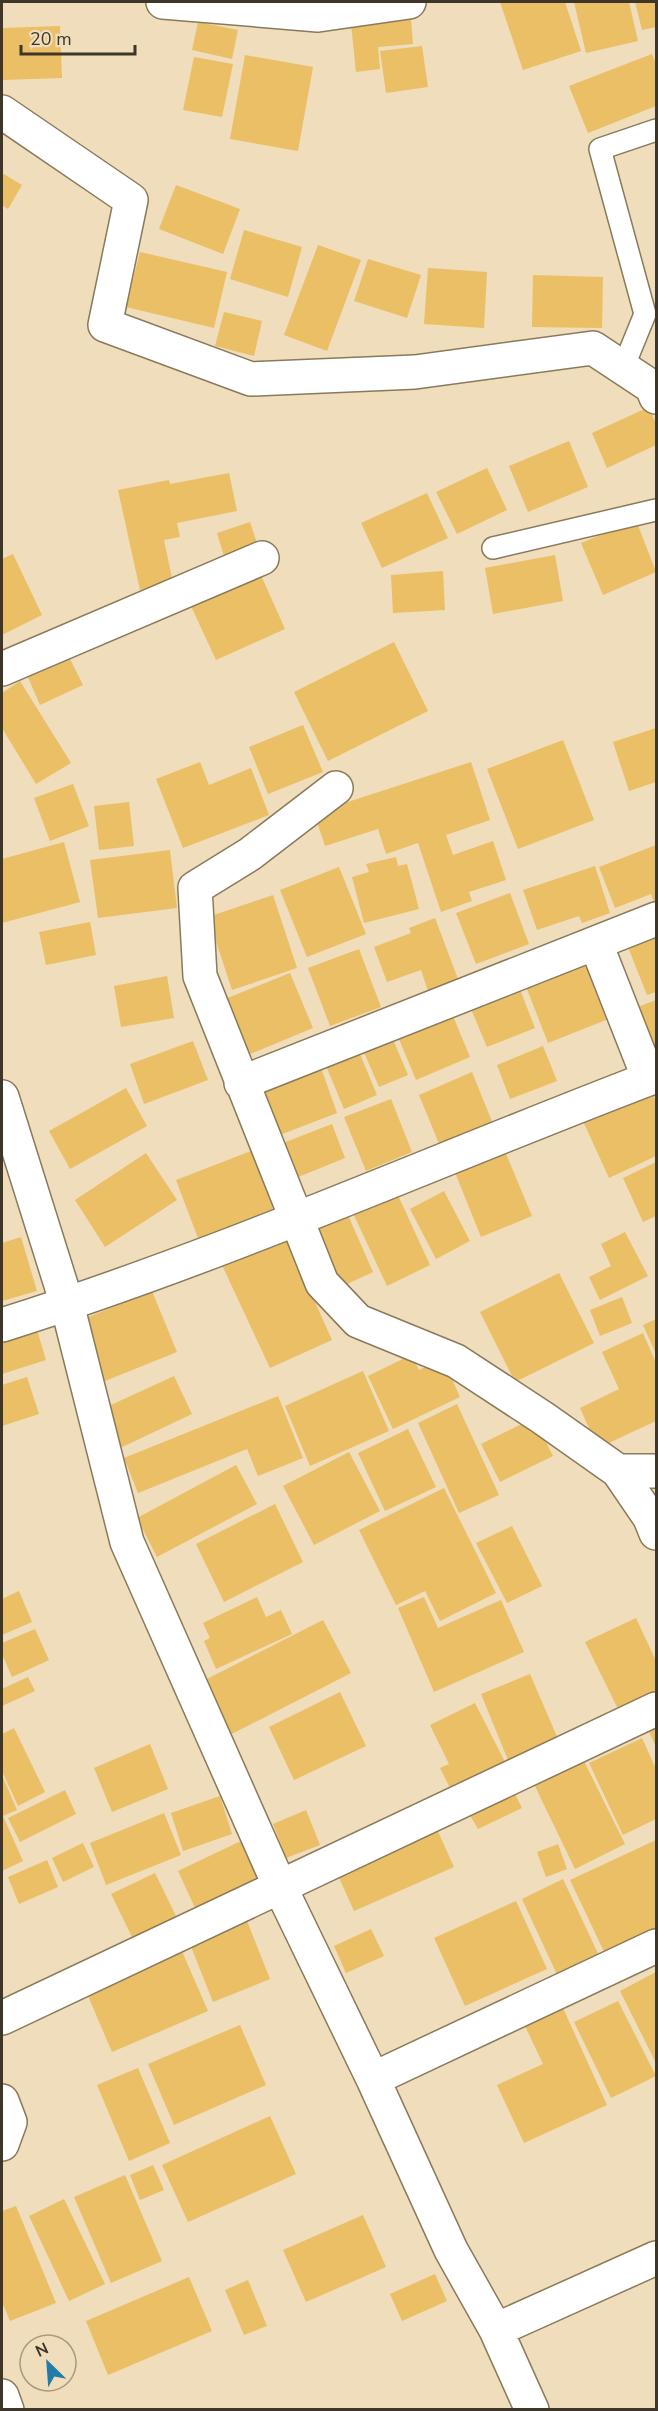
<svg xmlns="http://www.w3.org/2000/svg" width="658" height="2411" viewBox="0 0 658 2411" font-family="'Nunito Sans',sans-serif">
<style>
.building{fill:#eabf66}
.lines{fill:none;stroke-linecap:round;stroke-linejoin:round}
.lane-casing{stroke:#8a7a5a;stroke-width:24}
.street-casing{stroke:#8a7a5a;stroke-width:36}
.lane{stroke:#fff;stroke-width:21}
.street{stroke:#fff;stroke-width:33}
</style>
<rect width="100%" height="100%" fill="#efddbb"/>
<path class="building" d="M500 2H565L581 51 523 70Z
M574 2H629L638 41 586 53Z
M635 2H656V27L642 30Z
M410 8 413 44 378 47 380 69 356 72 350 14Z
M198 22 238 30 232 59 192 50Z
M60 26 62 78 2 80V28Z
M422 46 428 87 386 93 380 51Z
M652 54 656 64V106L588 133 569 86Z
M245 55 313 67 298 151 230 139Z
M194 57 233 64 222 117 183 110Z
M2 173 22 185 8 209 2 205Z
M176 185 240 209 223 254 159 229Z
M244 230 302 247 288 297 230 279Z
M318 245 361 260 327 351 284 335Z
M140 252 227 272 214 328 126 307Z
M368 259 421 275 407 318 354 301Z
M428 268 487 272 484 328 424 324Z
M533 275 603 277 602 328 532 327Z
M224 312 262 321 254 356 215 346Z
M649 407 656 424V445L607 468 592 433Z
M569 441 588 487 528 512 509 466Z
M487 468 507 510 457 534 436 492Z
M229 473 237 511 177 523 180 537 164 540 173 583 140 590 118 490 169 480 170 484Z
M427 493 448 538 382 568 361 523Z
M636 520 656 572 603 595 581 543Z
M250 522 262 558 228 569 217 533Z
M13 554 42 615 2 635V559Z
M555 555 563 601 493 614 485 568Z
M443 571 445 610 393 613 391 575Z
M260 573 285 629 216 660 190 604Z
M394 642 428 711 328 761 294 692Z
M69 657 83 685 40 705 27 675Z
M20 681 71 763 36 784 2 728V693Z
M303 725 323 772 268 794 249 747Z
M656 728V782L629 791 613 742Z
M563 740 594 820 518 849 487 769Z
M200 762 209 785 251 768 269 815 183 848 156 779Z
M471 762 490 820 446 835 453 855 493 841 506 880 469 892 472 901 441 912 418 843 386 854 378 829 325 846 314 813Z
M73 784 89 826 50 841 34 798Z
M129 802 134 846 99 850 94 806Z
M64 842 80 902 2 923V859Z
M656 845V909L651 894 615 908 599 867Z
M170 850 177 908 98 918 90 860Z
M396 857 398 866 407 864 419 909 364 923 352 877 369 872 366 864Z
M595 866 610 913 582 923 579 916 537 930 523 890Z
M339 867 366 934 307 957 280 890Z
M510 893 529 944 476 964 456 913Z
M273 895 297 968 232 990 208 917Z
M435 918 458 979 428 991 421 970 387 982 374 947 411 933 409 928Z
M90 922 96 955 46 965 39 932Z
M656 925V992L647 995 624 937Z
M359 949 381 1007 330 1026 308 968Z
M586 954 611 1018 548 1043 523 979Z
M290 973 313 1028 243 1057 220 1001Z
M167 976 174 1018 121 1027 114 986Z
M517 982 535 1028 487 1047 468 1002Z
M656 1000V1061L635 1008Z
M450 1009 470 1057 416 1080 396 1032Z
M389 1030 408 1075 379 1087 360 1043Z
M193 1041 208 1080 144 1104 130 1064Z
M543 1046 557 1081 510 1099 497 1065Z
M357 1047 377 1095 344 1109 324 1061Z
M319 1062 337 1113 272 1138 253 1086Z
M472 1072 493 1124 440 1146 419 1095Z
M126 1088 147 1126 70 1169 49 1131Z
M650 1088 656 1102V1156L609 1178 582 1119Z
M391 1099 412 1152 366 1171 344 1117Z
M332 1124 345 1158 291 1180 278 1145Z
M504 1149 532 1216 481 1237 454 1170Z
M251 1151 273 1209 198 1238 176 1180Z
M146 1153 177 1200 105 1247 75 1200Z
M656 1162V1216L643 1222 623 1178Z
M396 1191 430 1265 387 1286 352 1211Z
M444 1191 470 1241 436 1259 410 1209Z
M347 1213 373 1272 334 1290 308 1230Z
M625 1232 648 1276 600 1300 589 1277 611 1266 601 1244Z
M21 1237 37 1291 2 1301V1243Z
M286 1237 332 1340 270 1368 222 1265Z
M559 1273 594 1343 515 1382 480 1312Z
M152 1291 177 1352 105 1381 81 1320Z
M622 1297 632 1323 600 1336 590 1310Z
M656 1319V1354L643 1325Z
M37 1330 46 1360 2 1374V1341Z
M643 1333 656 1363V1421L598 1448 580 1408 619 1389 602 1352Z
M411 1355 419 1370 443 1359 460 1397 393 1429 368 1376Z
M363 1371 389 1431 310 1466 285 1406Z
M174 1376 192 1414 118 1449 100 1410Z
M27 1377 39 1414 2 1426V1385Z
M278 1396 303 1458 258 1476 247 1449 138 1493 124 1458Z
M457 1404 499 1495 459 1513 418 1423Z
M534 1418 553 1456 500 1482 481 1444Z
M408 1429 436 1487 385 1511 358 1453Z
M349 1452 380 1511 314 1545 283 1486Z
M236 1465 257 1504 157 1557 137 1518Z
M444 1488 496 1593 440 1621 425 1591 396 1605 359 1530Z
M275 1504 303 1562 224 1602 196 1544Z
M512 1526 542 1586 507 1603 476 1543Z
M19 1591 32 1622 2 1635V1599Z
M257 1597 266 1617 281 1610 292 1634 216 1669 204 1641 210 1638 203 1623Z
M424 1597 438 1628 501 1600 524 1652 434 1692 398 1608Z
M636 1618 656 1661V1679H655L656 1692 619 1711 585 1642Z
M323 1620 351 1673 224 1738 197 1684Z
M35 1629 49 1660 12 1677 2 1654V1643Z
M530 1674 558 1739 508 1760 481 1694Z
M28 1677 35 1691 2 1706V1689Z
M340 1692 366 1746 294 1780 269 1727Z
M475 1703 506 1764 452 1792 440 1768 449 1764 430 1725Z
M656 1720V1747L646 1725Z
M14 1728 45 1792 18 1806 2 1771V1734Z
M642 1738 656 1769V1819L623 1835 589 1763Z
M150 1744 168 1789 112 1812 94 1768Z
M581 1755 625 1844 575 1869 532 1780Z
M2 1775 17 1810 3 1816 23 1861 2 1871Z
M512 1788 522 1808 478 1829 467 1810Z
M65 1790 76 1814 20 1842 8 1818Z
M220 1796 232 1834 183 1851 171 1813Z
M306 1810 320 1845 286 1858 273 1824Z
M164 1813 181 1855 106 1885 90 1843Z
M436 1827 454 1867 354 1911 336 1871Z
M243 1840 262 1881 197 1912 178 1871Z
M656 1840V1938L608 1960 570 1880Z
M83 1843 94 1867 63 1882 52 1858Z
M558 1844 567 1869 546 1877 537 1852Z
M47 1860 58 1887 19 1904 8 1877Z
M155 1873 177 1918 133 1939 111 1894Z
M563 1879 602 1962 560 1981 522 1899Z
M516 1901 547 1969 465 2006 434 1938Z
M247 1921 270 1979 213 2002 190 1944Z
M371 1929 384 1956 346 1973 334 1946Z
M181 1949 208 2011 112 2052 85 1989Z
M656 1972V2063L620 1991Z
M618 2001 656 2076 611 2098 574 2022Z
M563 2008 607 2105 524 2143 497 2085 543 2064 525 2026Z
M240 2025 266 2085 174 2125 148 2064Z
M138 2068 170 2143 129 2161 97 2085Z
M270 2116 296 2174 188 2222 162 2165Z
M153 2165 164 2190 140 2200 130 2175Z
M125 2175 162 2261 111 2283 74 2197Z
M64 2199 105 2284 69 2301 29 2216Z
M16 2206 56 2303 10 2321 2 2302V2211Z
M363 2215 386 2267 306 2302 283 2250Z
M435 2274 447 2301 402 2321 390 2294Z
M189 2277 212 2331 108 2375 86 2321Z
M248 2280 267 2326 244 2335 225 2290Z"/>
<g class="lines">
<g class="lane-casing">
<path id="lane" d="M623 368 645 314 600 149 656 130
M493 548 656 510"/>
</g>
<g class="street-casing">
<path id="street" d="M163 2 318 15 409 2
M2 112 131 200 105 325 251 379 415 372 593 348 652 387 656 397
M2 669 262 558
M336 788 250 854 195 888 200 976 322 1283 358 1321 456 1361 543 1418 618 1471 650 1518 656 1533
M596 944 649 1079
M241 1083 656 919
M2 1097 67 1304 127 1542 280 1887 373 2079 451 2250 496 2330 532 2410
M2 1325C225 1255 438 1159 656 1076
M618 1471H656
M2 2018 656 1709
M373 2079 656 1946
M2 2101 10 2122 2 2144
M496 2330 656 2258
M2 2396 7 2410"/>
</g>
<use href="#lane" class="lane"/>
<use href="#street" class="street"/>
</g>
<rect width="658" height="2411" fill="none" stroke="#3d3629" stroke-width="6"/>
<g transform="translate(48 2363) rotate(335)"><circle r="28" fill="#efddbb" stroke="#a89a81" stroke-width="1.5"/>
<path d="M0-4.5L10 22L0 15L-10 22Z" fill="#207daa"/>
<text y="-9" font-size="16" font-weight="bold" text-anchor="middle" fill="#3d3629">N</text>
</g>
<path d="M21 45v9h114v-9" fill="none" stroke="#3d3629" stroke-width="3"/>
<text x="30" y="45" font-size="18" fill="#3d3629" stroke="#efddbb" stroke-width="4.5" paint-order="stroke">20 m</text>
</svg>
